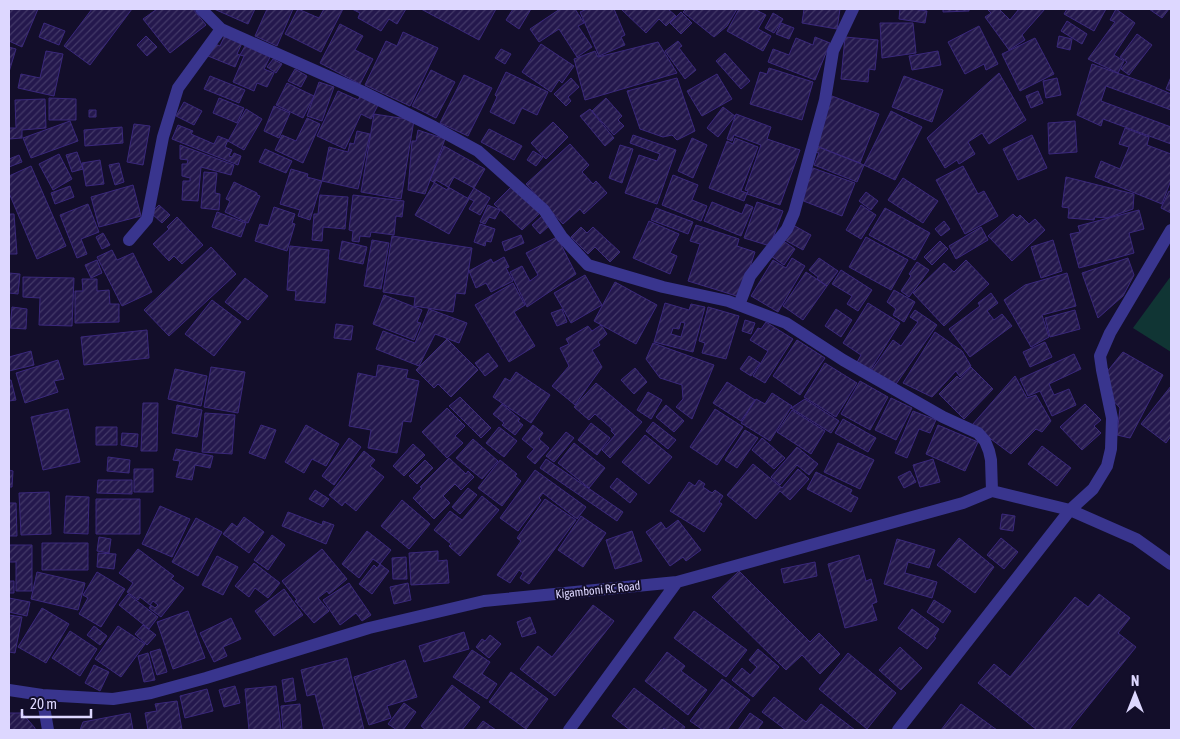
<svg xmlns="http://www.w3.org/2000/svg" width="1180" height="739" viewBox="0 0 1180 739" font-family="'Asap Condensed',sans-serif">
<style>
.grass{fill:#103534}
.building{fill:url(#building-hatch);stroke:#3a287b;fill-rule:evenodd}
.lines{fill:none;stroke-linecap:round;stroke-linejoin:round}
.minor{stroke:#39358e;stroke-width:12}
.labels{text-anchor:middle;stroke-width:4;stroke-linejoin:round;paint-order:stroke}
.street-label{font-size:12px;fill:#ddd7ff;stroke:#130e2a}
</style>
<defs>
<pattern id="building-hatch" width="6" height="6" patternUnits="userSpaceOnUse" patternTransform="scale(1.25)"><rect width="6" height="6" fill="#24184d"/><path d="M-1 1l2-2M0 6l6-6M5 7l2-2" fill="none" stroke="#433968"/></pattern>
</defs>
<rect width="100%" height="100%" fill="#130e2a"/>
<path class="grass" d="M1171 276V352L1133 328Z"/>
<path class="building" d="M9 9H38L22 47 9 41Z
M92 9H132L90 65 64 46Z
M157 9H193L206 25 170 53 143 19Z
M214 9H255L248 24Z
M267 9H293L277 46 255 36Z
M298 9 319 18 324 9H343L321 52 285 34Z
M352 9H406L397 24 389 19 381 31 358 18 360 13Z
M421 9H496L479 40Z
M513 9H531L519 29 506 20Z
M560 9H575L584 23 578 26 592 47 577 57 559 29 539 42 530 29Z
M587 9H614L625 35 621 37 625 45 599 56 580 12Z
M621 9H668L676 16 666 26 659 19 646 33Z
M686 9H737L727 26 714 37 683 12Z
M739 9H754L766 15 758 29 771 36 763 51 727 31Z
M804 9H840L837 29 802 23Z
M900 9H913L927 11 925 23 899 19Z
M943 9H969V11L943 12Z
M987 9H999L1010 20 1019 9H1045L1022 35 1025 40 1009 50 985 17 991 13Z
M1067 9H1106L1094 31 1064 14Z
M1116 9 1135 23 1114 55 1124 61 1118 73 1088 59 1115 22 1110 20Z
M1149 9H1169L1162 18Z
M681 12 692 23 681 34 670 23Z
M773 13 783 19 774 33 765 28Z
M1067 21 1087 34 1082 44 1061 31Z
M44 23 65 31 59 45 39 37Z
M781 23 794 28 789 39 776 34Z
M880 23H913L916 53 882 58Z
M340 24 363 36 355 50 373 59 360 84 320 63Z
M979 26 998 64 986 70 984 64 965 74 948 42Z
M403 32 438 48 410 106 365 85 386 41 397 46Z
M1137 34 1152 45 1129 75 1121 69 1127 62 1120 57Z
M225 35 242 43 237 54 240 55 235 67 208 56 213 43 220 46Z
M146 36 157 47 147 56 137 45Z
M1059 36 1072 39 1070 50 1057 47Z
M815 37 830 43 815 80 768 62 773 49 789 55 796 38 813 45Z
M845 37 878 40 875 70 869 69 868 82 841 79Z
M1035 38 1054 74 1020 91 1002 54Z
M678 41 682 46 679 48 696 70 685 79 665 51Z
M658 42 677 73 585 100 574 59 595 51 598 57Z
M541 44 574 66 562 83 559 80 551 92 522 72Z
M245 46 270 57 264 69 274 73 267 87 257 83 254 91 233 82 244 56 240 55Z
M9 47 16 49 9 72Z
M501 49 511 54 505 64 495 58Z
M46 51 63 54 54 96 18 88 21 74 40 78Z
M938 51 941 65 912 70 909 56Z
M725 53 750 81 741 89 716 61Z
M273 59 282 64 276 73 267 67Z
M1092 64 1148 84 1171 94V110L1106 86 1101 101 1171 127V144L1103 119 1101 126 1077 115Z
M769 68 813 82 802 120 750 104 760 72 767 74Z
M295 69 307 76 301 87 288 81Z
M431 70 455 82 436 118 412 106Z
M506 72 548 92 537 115 522 108 514 124 490 112 497 97 495 95Z
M999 73 1026 120 989 144 982 133 968 142 975 154 959 164 957 160 945 168 927 138Z
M717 74 732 99 702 116 687 91Z
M464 75 492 88 468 136 440 123Z
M210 76 245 90 239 103 204 89Z
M904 76 943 90 932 122 892 107Z
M1171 77V91L1166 89Z
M571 78 579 87 568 97 571 101 566 106 554 94Z
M677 78 695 131 677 140 672 135 663 137 640 129 627 91Z
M1057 78 1061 95 1046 98 1043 81Z
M319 82 334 87 322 121 307 116Z
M287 83 314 96 303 118 276 105Z
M338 91 358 100 361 95 379 103 371 119 361 114 345 149 317 136Z
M1038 91 1043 103 1031 108 1026 96Z
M832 96 879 114 860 163 814 145Z
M49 98 76 99V120H49Z
M219 98 244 108 237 123 213 113Z
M606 98 622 116 618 120 624 126 614 135 592 111Z
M45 99 46 128 22 130V138L9 139V128H16L15 100Z
M184 102 202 111 194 125 176 116Z
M274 106 290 113 279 138 264 131Z
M723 107 735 116 718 137 707 128Z
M246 109 262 119 244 150 228 141Z
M590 109 614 138 605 146 580 116Z
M89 110H96V117H89Z
M891 111 922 127 895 180 864 165Z
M374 114 414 120 401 199 361 192Z
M736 114 771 127 767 139 800 150 780 205 747 194 748 191 745 190 761 145 734 135 732 141 727 139Z
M307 118 320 124 303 163 275 150 282 135 296 141Z
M70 121 78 141 31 158 23 138Z
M1075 121 1077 152 1049 154 1048 123Z
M553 122 568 137 546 159 531 143Z
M134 124 150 126 143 165 127 162Z
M178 125 193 131 191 134 214 144 218 136 228 140 225 147 232 150 229 156 232 157 234 153 241 156 238 165 172 139Z
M122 127 123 143 85 146 84 130Z
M1125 128 1149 137 1147 145 1171 154V180L1162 204 1095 177 1101 161 1120 169 1129 147 1119 144Z
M489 129 522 146 514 160 481 142Z
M418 130 445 139 425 194 408 190 412 141H416Z
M357 131 370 134 358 189 322 181 329 147 348 152 350 143 354 144Z
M633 135 676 150 657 204 625 193 639 155 657 161 660 154 630 143Z
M1032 135 1047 168 1018 180 1003 149Z
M692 138 707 145 693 178 678 171Z
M735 138 758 147 741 191 747 193 744 201 709 188 727 141 733 144Z
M570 144 589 165 582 172 593 184 596 181 607 193 584 214 580 209 563 224 526 184Z
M180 145 234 165 231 175 201 167 198 201 182 200 183 181H190V178L182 176V164H187L188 160 180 159Z
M620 145 633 149 622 183 609 178Z
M444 146 485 169 474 188 454 177 447 190 430 180Z
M816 146 864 165 857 182 814 165 819 153 814 152Z
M265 149 292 161 286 173 259 162Z
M533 151 543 157 536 166 527 160Z
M77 152 83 169 72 172 66 155Z
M59 154 72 179 53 190 39 164Z
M19 155 22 162 9 167V159Z
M100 160 104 184 86 186 82 163Z
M119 163 124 182 115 185 109 165Z
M31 166 66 246 37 259 9 193V176Z
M963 166 978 194 984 191 998 216 965 234 936 180Z
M813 168 855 183 842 216 801 200Z
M291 169 308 174 307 177 322 181 310 220 298 216 300 210 280 204Z
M204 172 217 173 215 193 220 194 219 210 201 208Z
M673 175 698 185 692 200 707 206 701 221 662 205Z
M1066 177 1134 194 1133 209 1107 218 1095 217 1094 220 1068 218 1069 208 1062 207Z
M903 178 938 201 923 223 888 200Z
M436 180 469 199 449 234 415 215Z
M234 182 257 193V195L260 196 248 223 225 212 230 201 226 199Z
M133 185 141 216 99 227 91 197Z
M70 186 74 197 55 204 51 193Z
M512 186 540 213 522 230 494 204Z
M474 188 490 198 480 215 469 209 474 201 468 198Z
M1169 191 1171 192V213L1161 208Z
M866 192 878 201 871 210 859 201Z
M320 195 348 197 345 229 323 227 322 241 312 240 314 214H318Z
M353 195 404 201 402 217 396 216 394 235 371 232 370 237 360 236 359 242 352 241 353 231 349 230Z
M712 202 742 214 746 204 753 207 741 236 704 221Z
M757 202 783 211 770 246 744 238Z
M88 204 99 232 81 239 87 254 77 258 60 215Z
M159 205 170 215 162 223 151 213Z
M488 205 500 210 495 219 489 217 485 224 480 222Z
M861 205 876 215 861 239 846 230Z
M274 207 295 214 292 223 295 224 287 251 255 241 260 224 268 226Z
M656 208 693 222 688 234 651 220Z
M885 208 930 233 915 260 869 235Z
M1139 210 1144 229 1129 233 1134 253 1079 268 1070 234 1080 232 1078 226Z
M217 212 246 223 241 237 212 227Z
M9 214H14L17 254H9Z
M1013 214 1017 218 1020 215 1029 224 1035 219 1045 230 1012 261 988 236Z
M542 216 550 225 540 234 532 225Z
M177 217 203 245 182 264 174 256 169 261 153 244 169 229 167 227Z
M649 221 679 234 670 253 677 256 670 274 633 258Z
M944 221 950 229 941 236 935 229Z
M480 224 495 229 491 242 486 241 485 246 474 242Z
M696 225 739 239 737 246 755 252 740 297 688 281 700 244 690 241Z
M793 225 811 235 803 250 785 240Z
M581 227 587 233 593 227 620 252 610 262 595 247 588 254 571 237Z
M981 227 988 240 956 259 949 246Z
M103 233 110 245 102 249 96 237Z
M521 235 524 243 505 251 502 242Z
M392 236 472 248 465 294 456 293 453 312 414 306 415 297 383 292Z
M557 237 576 274 527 307 510 272 522 266 530 281 538 275 526 253Z
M866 237 908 260 891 290 849 267Z
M372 240 389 243 381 289 364 286Z
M782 240 795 249 784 265 771 256Z
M1053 240 1062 271 1041 278 1031 247Z
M342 241 367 247 363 264 339 259Z
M940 241 948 249 932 265 924 257Z
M290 246 329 250 325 303 295 300 296 291 287 290Z
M211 247 236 274 169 336 144 310Z
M112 250 117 260 133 253 152 292 122 306 97 257Z
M504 257 509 267 506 268 513 281 491 292 486 283 476 288 469 271 491 259 493 263Z
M792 258 805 266 778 312 751 296 773 260 786 268Z
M819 258 838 271 827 286 817 279 818 277 809 270Z
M1128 258 1134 275 1123 296 1098 318 1082 273Z
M97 260 102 273 91 278 85 265Z
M966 260 989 284 944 326 913 293 944 263 954 272Z
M917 262 929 270 909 297 901 291 911 276 909 274Z
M841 270 872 290 858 311 847 304 852 296 832 284Z
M806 272 827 286 803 320 783 306Z
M9 273 20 274 18 294 9 293Z
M1067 273 1076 306 1042 315 1049 337 1031 347 1004 300 1025 285Z
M585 275 602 305 571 323 554 293Z
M23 277 74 278 72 326 39 325 40 298 23 297Z
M245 278 268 296 248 320 225 302Z
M82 279H97V291L109 290 110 304H119V322L75 323V291H83Z
M615 282 657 305 636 344 594 321Z
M513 283 525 305 514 312 535 346 509 362 475 305Z
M894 290 915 302 904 322 893 315 896 309 887 302Z
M991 293 998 303 987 311 994 320 1002 314 1012 326 970 357 949 329 980 306 978 303Z
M384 295 422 310 417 322 421 323 414 340 373 324Z
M212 300 241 322 214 356 185 334Z
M665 303 689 310 691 304 705 307 693 352 654 342ZM681 322 685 323 681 337 671 334 673 328 679 329Z
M868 303 900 323 869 372 856 364 861 355 843 343Z
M12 307 27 309 26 329 10 328Z
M708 307 739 316 726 359 702 353 705 343 699 341Z
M429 309 467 323 459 343 435 334 419 366 376 349 383 331 415 343Z
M562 309 567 322 557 326 551 313Z
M836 309 852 320 841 337 825 326Z
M915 310 937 325 894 387 871 371 893 340 901 346 918 322 910 317Z
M1075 310 1080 329 1050 337 1045 318Z
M745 320 755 323 751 334 742 331Z
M766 322 793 339 765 383 753 376 768 351 750 340 758 328 761 329Z
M336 324 353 326 351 340 334 338Z
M601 325 607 334 598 342 600 345 592 350 602 367 575 405 552 386 569 366 560 348 569 344 566 339 588 326 592 331Z
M147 330 149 358 84 365 81 337Z
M935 332 962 351 971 366 960 377 956 371 932 397 903 383Z
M447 339 478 370 451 397 438 384 434 388 416 370Z
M797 340 825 358 800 395 773 376Z
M1045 342 1052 357 1030 367 1023 352Z
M653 343 714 365 692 419 676 407 683 399 682 385 660 378 646 359Z
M31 351 34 365 9 371V357Z
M1123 352 1163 375 1130 438 1117 435 1120 408 1110 397 1106 373Z
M488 353 498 366 485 376 475 363Z
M1074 354 1081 369 1049 384 1054 395 1069 389 1076 405 1052 416 1040 391 1028 396 1020 379Z
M749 356 760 363 751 376 740 369Z
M58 360 64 379 54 381 58 392 25 403 16 373Z
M825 363 857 383 836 417 804 397Z
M378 365 408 370 406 378 419 381 411 422 403 421 397 453 368 448 371 430 349 426 358 373 376 377Z
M211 367 245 372 238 413 204 407Z
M971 367 993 389 964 419 939 394 957 376 960 379Z
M635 368 647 382 634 394 621 380Z
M175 369 207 376 201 406 168 399Z
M516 372 550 395 531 423 493 397 505 378 510 381Z
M1015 376 1027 398 1036 395 1051 421 1042 432 1036 429 1011 454 972 425Z
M9 380H11L16 400 9 401Z
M860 381 888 397 870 430 841 414Z
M727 382 755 400 741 421 713 403Z
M596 383 642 422 610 458 602 450 615 435 611 431 612 429 595 414 589 420 574 407Z
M1171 386V436L1166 443 1141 424Z
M648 392 662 400 651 419 637 410Z
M772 393 792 406 770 441 741 423 756 399 765 404Z
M460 397 491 428 481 438 449 406Z
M891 398 912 408 896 440 875 430Z
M805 399 839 421 831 433 791 408Z
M143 403H158L157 451H141Z
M502 404 520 419 518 421 523 425 515 435 502 425 504 423 493 414Z
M1085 404 1101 420 1094 426 1101 433 1082 450 1060 427Z
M177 405 202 410 197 437 172 433Z
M666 405 684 421 674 432 656 417Z
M447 408 465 426 455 436 463 443 447 458 422 432Z
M68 409 80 462 43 470 31 417Z
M715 409 743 427 717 465 690 447Z
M792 410 825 431 811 454 777 432Z
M913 411 936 420 930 433 919 429 907 458 895 453Z
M205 413 235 415 232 454 202 452Z
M843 419 876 438 868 452 835 433Z
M653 422 676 440 668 449 646 431Z
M591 423 610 438 597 455 578 440Z
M261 425 276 430 265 459 249 453Z
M306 425 339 444 326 466 312 459 304 473 285 462Z
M533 425 543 433 539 439 549 448 535 464 527 457 534 449 522 439Z
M938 425 978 442 965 471 926 454Z
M96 427H117V445H96Z
M499 427 517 441 504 457 486 443Z
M745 430 758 438 737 468 725 460Z
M566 432 574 438 554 462 546 456Z
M122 433 138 434 137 447 121 445Z
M645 435 672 457 649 484 622 462Z
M349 438 361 447 334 485 322 476Z
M762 438 785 458 774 469 752 450Z
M473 439 498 461 482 479 456 458Z
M574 443 605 468 589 488 558 463Z
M838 443 874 460 860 489 824 472Z
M413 444 425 455 404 476 393 466Z
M1042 446 1071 468 1057 486 1028 464Z
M797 447 818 464 809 475 797 465 780 485 771 477Z
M176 449 213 456 210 468 195 465 192 480 176 477 180 461 173 460Z
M364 451 375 460 370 466 384 477 356 511 345 502 342 506 329 495Z
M108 457 130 460 129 473 107 471Z
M449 458 466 474 468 471 474 477 461 490 455 484 443 496 450 503 434 519 413 498 422 488 420 487Z
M546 459 623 512 617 521 540 468Z
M933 459 940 482 920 487 913 465Z
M425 460 433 468 417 484 409 476Z
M500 460 517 474 515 476 521 481 502 506 478 488Z
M753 464 782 488 798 469 809 479 790 500 780 491 756 519 727 495Z
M134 469H153V492H134Z
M9 470 13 471 12 487H9Z
M535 470 586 507 577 519 543 493 539 498 541 500 518 531 500 518Z
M910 471 916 482 904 488 898 477Z
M816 472 852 490 850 494 858 498 851 512 807 489Z
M617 478 637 494 630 503 610 487Z
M98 480H132V494L97 493Z
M699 480 705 484 703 487 712 493 715 490 723 496 719 502 722 504 704 532 670 511 689 482 695 486Z
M468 488 477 495 460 514 452 507Z
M315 490 329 499 323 507 309 499Z
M49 492 51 534 21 535 19 493Z
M66 496 89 497 88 534 64 533Z
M482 496 499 510 460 556 449 546 451 544 434 530 450 511 462 520Z
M96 499H140V534H96Z
M545 499 576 520 529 584 520 578 523 573 519 570 510 583 497 575 521 541 517 538Z
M402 500 430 524 409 549 381 526Z
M9 503H16L17 536H9Z
M160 506 190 519 172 557 142 544Z
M288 512 322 525 323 521 334 525 326 544 282 526Z
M1002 514 1015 516 1013 531 1000 529Z
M581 516 606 533 583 567 558 550Z
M244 517 264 532 249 553 223 534 232 523 237 527Z
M196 518 222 532 198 576 172 562Z
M678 520 701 550 686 561 683 557 670 566 646 532 661 522 666 529Z
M367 531 391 550 380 564 373 559 359 578 342 564Z
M632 531 642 561 615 569 606 540Z
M272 535 285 545 268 570 254 560Z
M99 537 111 539 109 553 97 551Z
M959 538 994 567 975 593 937 565Z
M1001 538 1018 552 1004 569 987 555Z
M897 539 935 550 929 568 908 562 905 573 937 582 932 598 884 584Z
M42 543H88V570H42Z
M9 545H32V591H16V562H9Z
M138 549 174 576 171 579 184 588 161 617 149 608 151 605 155 608 158 605 153 601 150 605 140 597 138 600 127 592 133 583 119 573Z
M322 549 347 579 329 594 327 591 318 598 329 611 314 623 295 601 297 600 282 581Z
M438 551V561L447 560 449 583 411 585 409 553Z
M98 553 116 554 114 569 97 567Z
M859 555 866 581 871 579 877 602 872 604 877 620 845 628 828 564Z
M217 556 238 567 223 595 202 585Z
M406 557 407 579H393L392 558Z
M815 562 817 576 784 583 781 569Z
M254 563 280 583 268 598 255 588 249 597 235 586Z
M380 564 389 571 372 594 359 584 374 565 377 568Z
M739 571 810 642 819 633 840 654 820 674 802 655 786 670 712 597Z
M37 572 85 583 78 610 31 599Z
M97 572 125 589 101 627 79 614 88 598 83 595Z
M9 581H14V593H9Z
M349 583 371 615 362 621 356 613 340 625 323 600Z
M408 583 411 600 394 604 390 587Z
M284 589 303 615 274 636 255 611Z
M128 594 158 617 149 629 119 605Z
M1099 594 1130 618 1118 633 1136 647 1069 730H1037L978 683 994 664 1010 677 1075 597 1088 607Z
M9 598 30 602 27 616 9 612Z
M934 600 951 611 943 623 927 612Z
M593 605 614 621 555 696 520 669 538 646 552 657Z
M42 608 69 624 46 663 18 647Z
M912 609 939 629 934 637 936 638 927 649 898 628Z
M188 611 205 658 173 669 157 622Z
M694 611 747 650 726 677 674 638Z
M9 615 22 617 15 653 9 652Z
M530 617 536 633 522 637 517 622Z
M231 618 241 639 223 647 227 656 214 662 200 633Z
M143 625 156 635 147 645 135 634Z
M94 626 107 636 100 645 87 635Z
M118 626 145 644 121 677 95 659Z
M70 631 97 649 80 676 52 658Z
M464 632 469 649 424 662 419 646Z
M490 635 501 644 489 658 476 647 482 639 485 641Z
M900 647 922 668 901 690 879 670Z
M160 649 167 672 157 675 150 652Z
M758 649 779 667 753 697 732 680 742 668 750 675 757 667 749 660Z
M472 650 490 662 482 674 497 684 487 699 453 677Z
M667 652 685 666 681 671 707 690 688 715 645 681Z
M148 653 155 680 144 682 138 656Z
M848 653 896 693 867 729 819 689Z
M347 658 364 730H324L315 694 307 696 301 670Z
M405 660 417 697 387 706 391 718 369 725 354 677Z
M94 665 109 672 100 691 85 683Z
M511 672 548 699 526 729 489 702Z
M293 678 296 700 285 702 282 680Z
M722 679 750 700 727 730H703L690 721Z
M452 685 480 707 462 730H426L421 726Z
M235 686 240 703 224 707 219 690Z
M276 686 281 730H249L245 689Z
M634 688 685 727 683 730H667L664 728 662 730H630L612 716Z
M207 689 213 711 185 718 180 696Z
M774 697 806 722 821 704 855 730H786L762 712Z
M177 701 182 730H148L145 713 157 711 155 704Z
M404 703 416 712 403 730H397L388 724Z
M300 704 302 730H283L281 706Z
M961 704 997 730H941Z
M9 713H22L35 728V730H9Z
M130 713 133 730H80L83 722Z
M750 713 763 722 757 730H738Z
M483 721 496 730H476Z"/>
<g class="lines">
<path class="minor" d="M201 9 221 29 361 91 434 127 478 151 544 210 562 237 588 265 663 287 728 301 786 323 843 360 943 417 978 433 985 441 989 451 991 460 992 491
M129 240 147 219 163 137 178 88 221 29
M739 305 750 276 787 229 794 213 825 100 833 51 853 9
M9 690 42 695 113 699 151 693 206 678 369 628 484 601 677 582 963 503 992 491 1070 510 1136 539 1171 564
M42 695 48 730
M569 730 677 582
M898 730 1070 510 1093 489 1107 466 1111 449 1112 418 1102 370 1100 356 1110 333 1171 230"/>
</g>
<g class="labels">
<g class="street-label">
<text transform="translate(598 590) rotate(-6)" y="4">Kigamboni RC Road</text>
</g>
</g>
<rect width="1180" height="739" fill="none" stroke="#ddd7ff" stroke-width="20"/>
<g transform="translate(1135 694)" stroke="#130e2a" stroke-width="4" paint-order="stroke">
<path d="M0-4L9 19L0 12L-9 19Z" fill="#ddd7ff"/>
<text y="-8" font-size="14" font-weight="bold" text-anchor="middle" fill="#ddd7ff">N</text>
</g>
<path d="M22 709v8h69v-8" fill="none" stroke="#ddd7ff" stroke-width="2.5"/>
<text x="30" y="709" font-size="15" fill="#ddd7ff" stroke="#130e2a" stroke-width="4" paint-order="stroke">20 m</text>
</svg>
